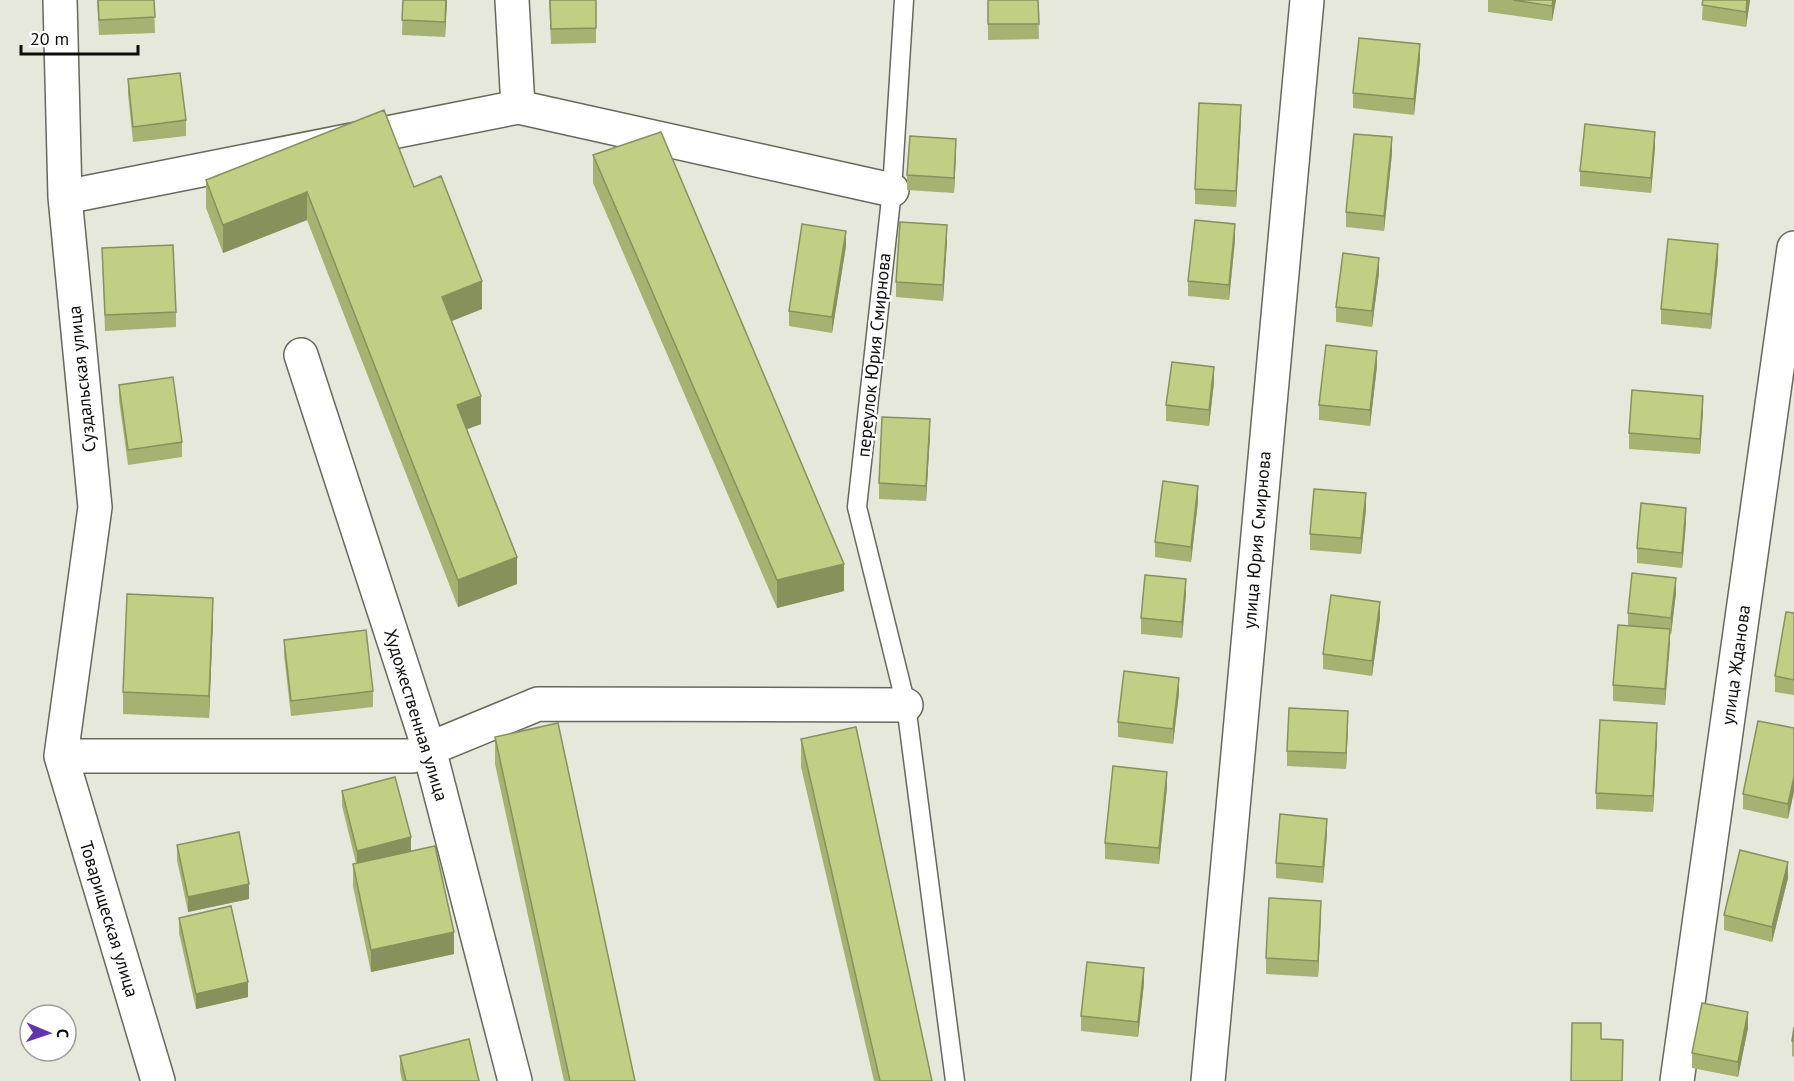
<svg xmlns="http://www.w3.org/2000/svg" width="1794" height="1081" viewBox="0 0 1794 1081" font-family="'PT Sans',sans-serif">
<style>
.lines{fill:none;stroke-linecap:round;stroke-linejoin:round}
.service-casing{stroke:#66695c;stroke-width:21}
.minor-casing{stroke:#66695c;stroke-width:36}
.service{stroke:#fff;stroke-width:18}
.minor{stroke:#fff;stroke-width:33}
.wall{fill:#a6b272}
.shaded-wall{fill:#87915c}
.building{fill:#c1cf84;stroke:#87915c;stroke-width:1.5}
.labels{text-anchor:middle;stroke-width:5;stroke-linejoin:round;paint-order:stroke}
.street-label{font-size:18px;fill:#0d0e0a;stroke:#fff}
</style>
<rect width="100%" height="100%" fill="#e5e8da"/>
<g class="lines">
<g class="service-casing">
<path id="service" d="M904 0 892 190 857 507 906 705 955 1081"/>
</g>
<g class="minor-casing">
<path id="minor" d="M60 0 65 197 95 507 61 756 158 1081
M512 0 518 107
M65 197 518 107 892 190
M301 355 429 749 515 1081
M61 756H412L538 704 906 705
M1208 1081 1307 0
M1677 1081 1794 248"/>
</g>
<use href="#service" class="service"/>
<use href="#minor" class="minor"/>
</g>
<path class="wall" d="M97 0H154L155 33 99 35Z
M403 0H447L445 37 402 35Z
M549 0H596V43L551 44Z
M988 0H1038L1039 39 988 40Z
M1488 0H1556L1552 21 1488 12Z
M1703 0H1750L1746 27 1702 20Z
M1420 59 1414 115 1353 108V93Z
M128 79 186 120V136L133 142 128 94Z
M1241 120 1236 207 1195 204V189Z
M1655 147 1651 193 1580 186V171Z
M1392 153 1384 231 1346 227V212Z
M956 154 954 193 907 190V175Z
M593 155 844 591 777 608 593 183Z
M206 180 414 187 482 309 451 321 481 424 467 429 517 584 458 607 307 220 223 253 206 208Z
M1235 240 1229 300 1188 296V281Z
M947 241 943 301 896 297V282Z
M846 246 832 333 789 326V311Z
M102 248 176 312V327L105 331Z
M1718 260 1711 329 1661 324V309Z
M1379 273 1372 327 1336 322V307Z
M1377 366 1370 426 1319 420V405Z
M1214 382 1209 426 1166 421V405Z
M119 385 182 442V457L128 465 119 400Z
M1703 411 1700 454 1629 449V433Z
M930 435 926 501 879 499V483Z
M1198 501 1191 562 1155 557V542Z
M1366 509 1361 554 1310 550V534Z
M1686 523 1682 568 1637 563V548Z
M1676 593 1671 634H1670L1665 705 1613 701V685L1628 626V613Z
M1186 594 1182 638 1141 634V618Z
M1794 613V695L1775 692V676Z
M1380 618 1372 676 1323 669V654Z
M213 620 209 718 123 714V692Z
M284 640 373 691V707L291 716 284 655Z
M1179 693 1173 744 1118 737V722Z
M1348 726 1346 769 1287 766V751Z
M1794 728 1788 819 1743 809V794Z
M495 737 635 1081H564L495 764Z
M801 739 932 1081H874L801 767Z
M1657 739 1653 812 1596 809V793Z
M1167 787 1159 864 1105 859V843Z
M342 791 411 851 454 954 371 972 353 886V864L356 863 342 806Z
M1327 834 1323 883 1276 878V863Z
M177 845 249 899 188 912 177 860Z
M1788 878 1772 942 1724 930V915Z
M1321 916 1318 977 1266 974V958Z
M179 918 248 997 196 1009 179 933Z
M1144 983 1138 1037 1081 1031V1016Z
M1794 1027V1057L1792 1056V1041Z
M1748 1028 1738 1077 1692 1068V1053Z
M400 1056 479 1081H402L400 1071Z"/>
<path class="shaded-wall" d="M446 0H447L445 37V22Z
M1553 0H1556L1552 21V6Z
M1747 0H1750L1746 27V12Z
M1420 44V59L1414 115V99Z
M1241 105V120L1236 207V191Z
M1655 132V147L1651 193V178Z
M1392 137V153L1384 231V216Z
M956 139V154L954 193V178Z
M307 192V220L223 253V225Z
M1235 224V240L1229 300V285Z
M947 225V241L943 301V285Z
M846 231V246L832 333V317Z
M1718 244V260L1711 329V314Z
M1379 258V273L1372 327V311Z
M482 281V309L442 325V297Z
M1377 351V366L1370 426V410Z
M1214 367V382L1209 426V410Z
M481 396V424L457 433V405Z
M1703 396V411L1700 454V439Z
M930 419V435L926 501V486Z
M1198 486V501L1191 562V547Z
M1366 493V509L1361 554V538Z
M1686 508V523L1682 568V553Z
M517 557V584L458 607V580Z
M844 564V591L777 608V580Z
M1676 578V593L1671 634V618Z
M1186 579V594L1182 638V622Z
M213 598V620L209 718V696Z
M1380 602V618L1372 676V661Z
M1670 629V644L1665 705V689Z
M1179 678V693L1173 744V729Z
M1348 711V726L1346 769V753Z
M1657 723V739L1653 812V796Z
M1167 772V787L1159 864V848Z
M1794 777V792L1788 819V804Z
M1327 819V834L1323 883V867Z
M411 837V852L357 867V851Z
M1788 862V878L1772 942V927Z
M249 884V899L188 912V897Z
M1321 901V916L1318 977V961Z
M454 932V954L371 972V950Z
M1144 968V983L1138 1037V1022Z
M248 982V997L196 1009V994Z
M1748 1012V1028L1738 1077V1062Z"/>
<path class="building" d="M98 0H154L155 17 99 20Z
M403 0H446L445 22 402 20Z
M550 0H596V28L551 29Z
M988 0H1038L1039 24H988Z
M1513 0H1553L1552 6Z
M1703 0H1747L1746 12 1702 5Z
M1359 38 1420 44 1414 99 1353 93Z
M180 73 186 120 133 127 128 79Z
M1199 103 1241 105 1236 191 1195 189Z
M384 110 414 187 441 176 482 281 442 297 481 396 457 405 517 557 458 580 307 192 223 225 206 180Z
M1585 124 1655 132 1651 178 1580 171Z
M661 132 844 564 777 580 593 155Z
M1354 134 1392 137 1384 216 1346 212Z
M910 136 956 139 954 178 907 175Z
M1195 220 1235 224 1229 285 1188 281Z
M900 222 947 225 943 285 896 282Z
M802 224 846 231 832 317 789 311Z
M1668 239 1718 244 1711 314 1661 309Z
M173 245 176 312 105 315 102 248Z
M1343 253 1379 258 1372 311 1336 307Z
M1326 345 1377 351 1370 410 1319 405Z
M1172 362 1214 367 1209 410 1166 405Z
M173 377 182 442 128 450 119 385Z
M1632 390 1703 396 1700 439 1629 433Z
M882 417 930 419 926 486 879 483Z
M1163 481 1198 486 1191 547 1155 542Z
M1314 489 1366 493 1361 538 1310 534Z
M1641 503 1686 508 1682 553 1637 548Z
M1632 573 1676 578 1671 618 1628 613Z
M1145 575 1186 579 1182 622 1141 618Z
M127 594 213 598 209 696 123 692Z
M1331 595 1380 602 1372 661 1323 654Z
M1786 612 1794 613V680L1775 676Z
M1618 625 1670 629 1665 689 1613 685Z
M366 630 373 691 291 701 284 640Z
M1124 671 1179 678 1173 729 1118 722Z
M1289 708 1348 711 1346 753 1287 751Z
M1600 720 1657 723 1653 796 1596 793Z
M1758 721 1794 728V777L1788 804 1743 794Z
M558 723 635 1081H570L495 737Z
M856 727 932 1081H880L801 739Z
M1113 766 1167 772 1159 848 1105 843Z
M395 777 411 837 357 851 342 791Z
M1280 814 1327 819 1323 867 1276 863Z
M239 832 249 884 188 897 177 845Z
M435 846 454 932 371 950 353 864Z
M1740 850 1788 862 1772 927 1724 915Z
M1269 898 1321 901 1318 961 1266 958Z
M231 906 248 982 196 994 179 918Z
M1087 962 1144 968 1138 1022 1081 1016Z
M1702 1003 1748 1012 1738 1062 1692 1053Z
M1572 1023H1601V1039L1623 1040 1622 1081H1571Z
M1794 1027V1041H1792Z
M469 1039 479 1081H406L400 1056Z"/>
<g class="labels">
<g class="street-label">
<text transform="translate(874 355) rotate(-84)" y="6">переулок Юрия Смирнова</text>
<text transform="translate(82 379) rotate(-96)" y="6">Суздальская улица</text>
<text transform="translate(1257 540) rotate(-85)" y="6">улица Юрия Смирнова</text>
<text transform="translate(1736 665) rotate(-82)" y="6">улица Жданова</text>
<text transform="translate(416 715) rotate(73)" y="6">Художественная улица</text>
<text transform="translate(109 919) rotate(73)" y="6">Товарищеская улица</text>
</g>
</g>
<g transform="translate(48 1033) rotate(92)"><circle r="28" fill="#ffffff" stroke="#9e9f9d" stroke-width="1.5"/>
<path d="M0-4.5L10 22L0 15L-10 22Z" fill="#6333ab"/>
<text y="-9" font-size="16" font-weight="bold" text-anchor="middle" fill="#0d0e0a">С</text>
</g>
<path d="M21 45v9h117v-9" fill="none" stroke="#0d0e0a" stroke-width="3"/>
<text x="30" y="45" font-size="18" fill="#0d0e0a" stroke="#ffffff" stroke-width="4.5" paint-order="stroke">20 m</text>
</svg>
